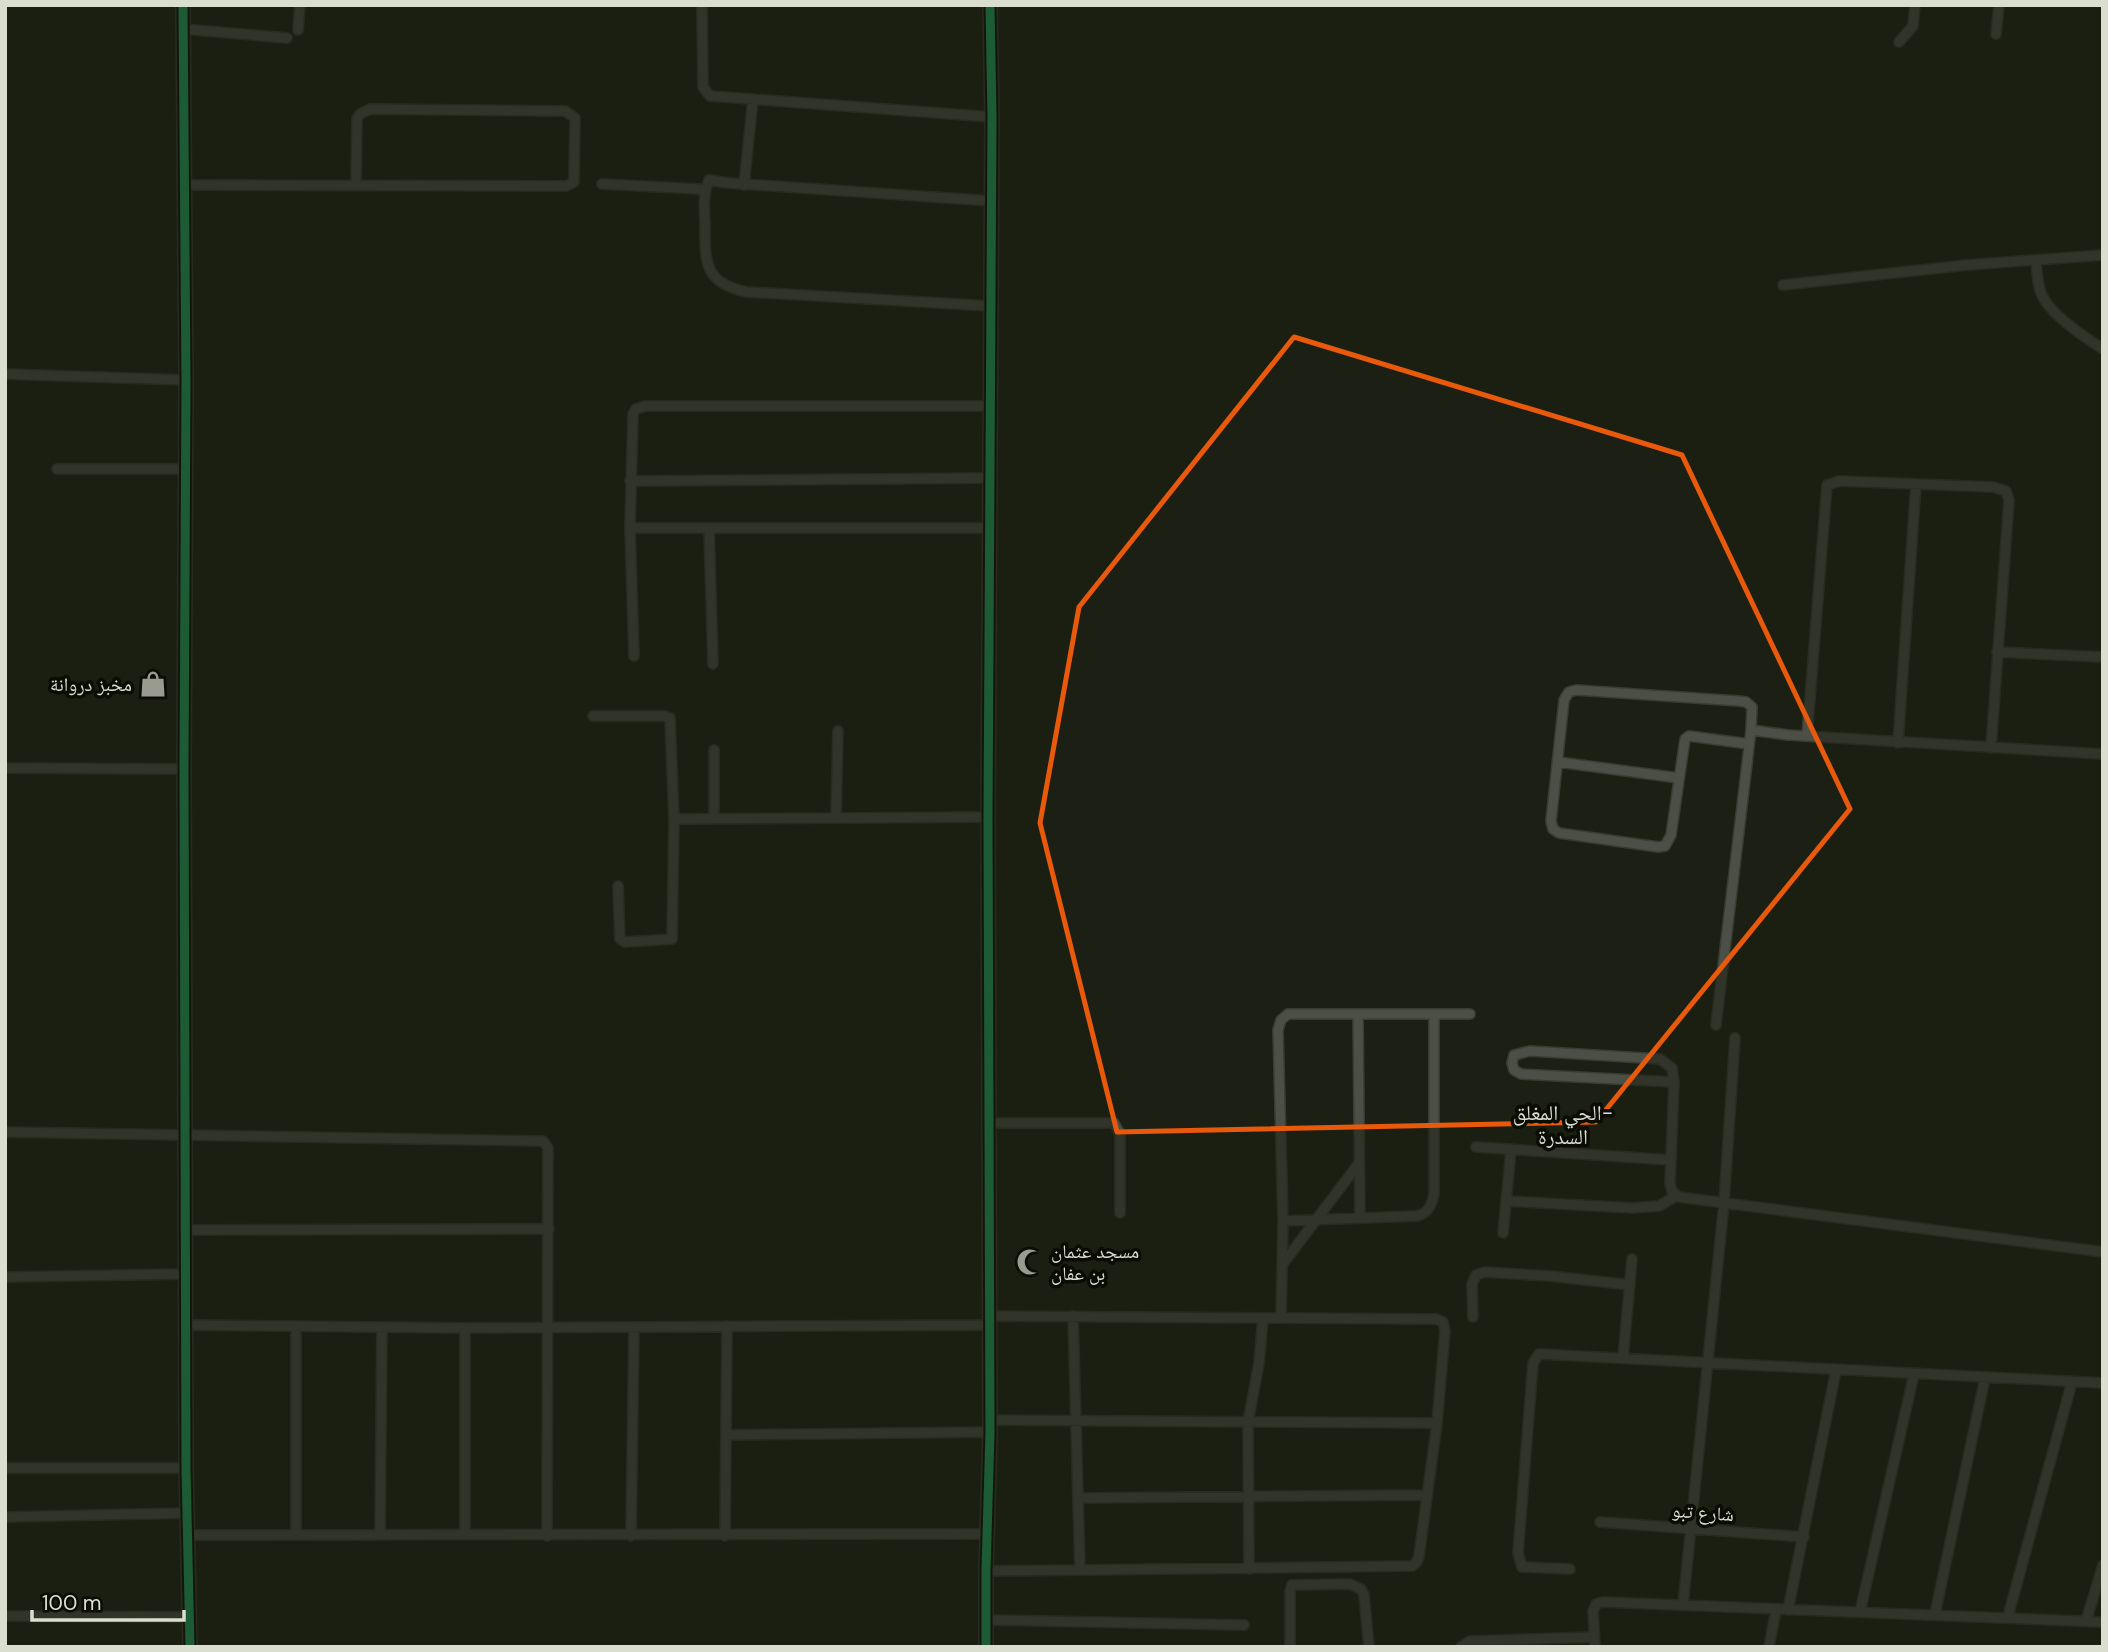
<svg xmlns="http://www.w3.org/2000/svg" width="2108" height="1652" viewBox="0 0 2108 1652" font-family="'DM Sans','Noto Naskh Arabic',sans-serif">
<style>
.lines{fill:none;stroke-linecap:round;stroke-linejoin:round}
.street-casing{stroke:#393c32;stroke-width:12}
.secondary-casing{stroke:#393c32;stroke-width:16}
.street{stroke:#4c4f45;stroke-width:9}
.secondary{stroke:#525649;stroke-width:12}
.cycleway-casing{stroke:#0b0d04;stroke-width:13}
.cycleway{stroke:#20a55d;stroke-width:9}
.marked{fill:none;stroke:#e8590c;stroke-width:5;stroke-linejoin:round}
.labels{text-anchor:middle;stroke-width:7;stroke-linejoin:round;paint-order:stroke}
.poi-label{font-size:19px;fill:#dadecf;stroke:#0b0d04;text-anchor:end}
.street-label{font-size:19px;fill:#dadecf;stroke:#0b0d04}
.neighbourhood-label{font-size:21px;fill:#dadecf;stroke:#0b0d04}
</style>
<rect width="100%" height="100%" fill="#1c1f13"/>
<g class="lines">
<g class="street-casing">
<path id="street" d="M702 5 703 87 710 96 992 117
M183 29 287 38
M298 30 300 5
M1996 34 1999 5
M1899 42 1913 26 1915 5
M602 184 699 189 704 192
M184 185 566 186 574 182 575 118 565 111 370 109 360 114 357 119 356 184
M744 185 753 99
M2036 260C2037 271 2037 283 2041 293 2049 314 2084 337 2103 349
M1783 285 1967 265 2103 255
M991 306 747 292C703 283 705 261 705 223 704 208 703 194 709 180L728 183 992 201
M5 374 186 380
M57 469H186
M630 481 990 478
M630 528 634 656
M709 528 713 664
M990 528H630L633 414 636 409 645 406H991
M1997 652 2103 657
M593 716H664L670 718 674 819 672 939 625 942 620 939 618 886
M1751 730 1788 735 2103 754
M1807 736 1827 485 1839 481 1993 487 2006 491 2009 500 1991 748
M1898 743 1916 484
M714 750V818
M1558 762 1679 778
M5 768 184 769
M836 818 838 731
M674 819 988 817
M1358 1014 1360 1217
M1716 1025 1751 730 1752 707 1746 702 1739 701 1576 690 1569 692 1564 700 1551 821 1553 829 1559 833 1658 847 1665 846 1671 835 1685 739 1689 736 1749 744
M1674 1082 1521 1074 1514 1070 1512 1063 1514 1055 1530 1051 1660 1059 1672 1068 1674 1082 1670 1184 1672 1191 1679 1197 2103 1252
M989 1123H1114L1120 1134V1213
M5 1132 543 1141 548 1148 547 1536
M1476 1147 1671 1160
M1506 1201 1633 1208 1659 1206 1676 1196
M1283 1221 1416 1216C1428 1214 1432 1205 1434 1194V1014
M186 1230 549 1229
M1503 1233 1511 1150
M1282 1265 1359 1163
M5 1277 186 1274
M1073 1316 1080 1570
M1473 1317 1472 1284 1476 1275 1484 1272 1550 1276 1630 1285
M1281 1318 1283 1221 1278 1030 1281 1020 1288 1014H1470
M185 1325 465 1328 989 1325
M1623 1358 1632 1259
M989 1420 1437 1423
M726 1435 990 1432
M5 1468H186
M1079 1498 1427 1495
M5 1517 187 1513
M1600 1522 1804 1537
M187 1535 987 1534
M296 1535V1326
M380 1535 382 1327
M465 1535V1328
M631 1536 634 1327
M725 1536 727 1326
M1249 1569 1248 1422 1259 1363 1263 1318
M1570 1569 1522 1567 1518 1553 1533 1363 1539 1354 2103 1383
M986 1571 1412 1566 1417 1562 1419 1556 1437 1423 1445 1331 1443 1322 1436 1319 989 1316
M1683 1605 1724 1203 1735 1038
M1788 1610 1836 1370
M1860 1612 1914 1374
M1935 1614 1985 1378
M5 1616 189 1617
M2008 1616 2072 1382
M986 1620 1244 1625
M2086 1621 2103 1565
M1290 1647V1592L1292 1585 1350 1584 1361 1589 1364 1595 1369 1647
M1461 1647 1470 1641 1594 1637
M1595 1647 1593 1611 1596 1604 1603 1602 2103 1622
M1769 1647 1776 1610"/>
</g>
<g class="secondary-casing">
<path id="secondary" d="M183 5 186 380 184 769 186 1468 190 1647
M986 1647V1571L990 1432 988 817 992 117 990 5"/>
</g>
<use href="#street" class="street"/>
<use href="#secondary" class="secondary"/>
<g class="cycleway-casing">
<path id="cycleway" d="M183 5 186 380 184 769 186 1468 190 1647
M986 1647V1571L990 1432 988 817 992 117 990 5"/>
</g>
<use href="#cycleway" class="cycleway"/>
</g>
<path d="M0 0H2108V1652H0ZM1294 337 1682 455 1850 809 1596 1122 1117 1132 1040 823 1079 607Z" fill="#1c1f13" fill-opacity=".55" fill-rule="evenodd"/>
<path class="marked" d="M1294 337 1682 455 1850 809 1596 1122 1117 1132 1040 823 1079 607Z"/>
<defs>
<g id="shop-bare" transform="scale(2.1)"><path d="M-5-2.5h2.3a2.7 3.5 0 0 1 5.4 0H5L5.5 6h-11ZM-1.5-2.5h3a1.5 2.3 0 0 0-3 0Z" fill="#989b8d" stroke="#0b0d04" stroke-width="2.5" paint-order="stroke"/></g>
<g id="mosque-bare" transform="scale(2.1)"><path d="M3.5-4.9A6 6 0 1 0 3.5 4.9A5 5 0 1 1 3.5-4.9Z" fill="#989b8d" stroke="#0b0d04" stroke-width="2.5" paint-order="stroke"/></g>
</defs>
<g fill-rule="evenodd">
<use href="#shop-bare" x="153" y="684"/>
<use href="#mosque-bare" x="1030" y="1262"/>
</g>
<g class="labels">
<g class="poi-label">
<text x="132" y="691">مخبز دروانة</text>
<text x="1051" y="1258" text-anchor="start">مسجد عثمان<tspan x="1051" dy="22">بن عفان</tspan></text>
</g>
<g class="street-label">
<text transform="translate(1703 1512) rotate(4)" y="7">شارع تبو</text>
</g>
<g class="neighbourhood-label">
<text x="1563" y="1120">الحي المغلق-<tspan x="1563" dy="24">السدرة</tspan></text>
</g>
</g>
<rect width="2108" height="1652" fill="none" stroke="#dadecf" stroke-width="14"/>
<path d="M32 1610v10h152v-10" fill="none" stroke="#dadecf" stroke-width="3.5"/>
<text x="42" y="1610" font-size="21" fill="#dadecf" stroke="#0b0d04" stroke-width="5" paint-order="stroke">100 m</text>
</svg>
